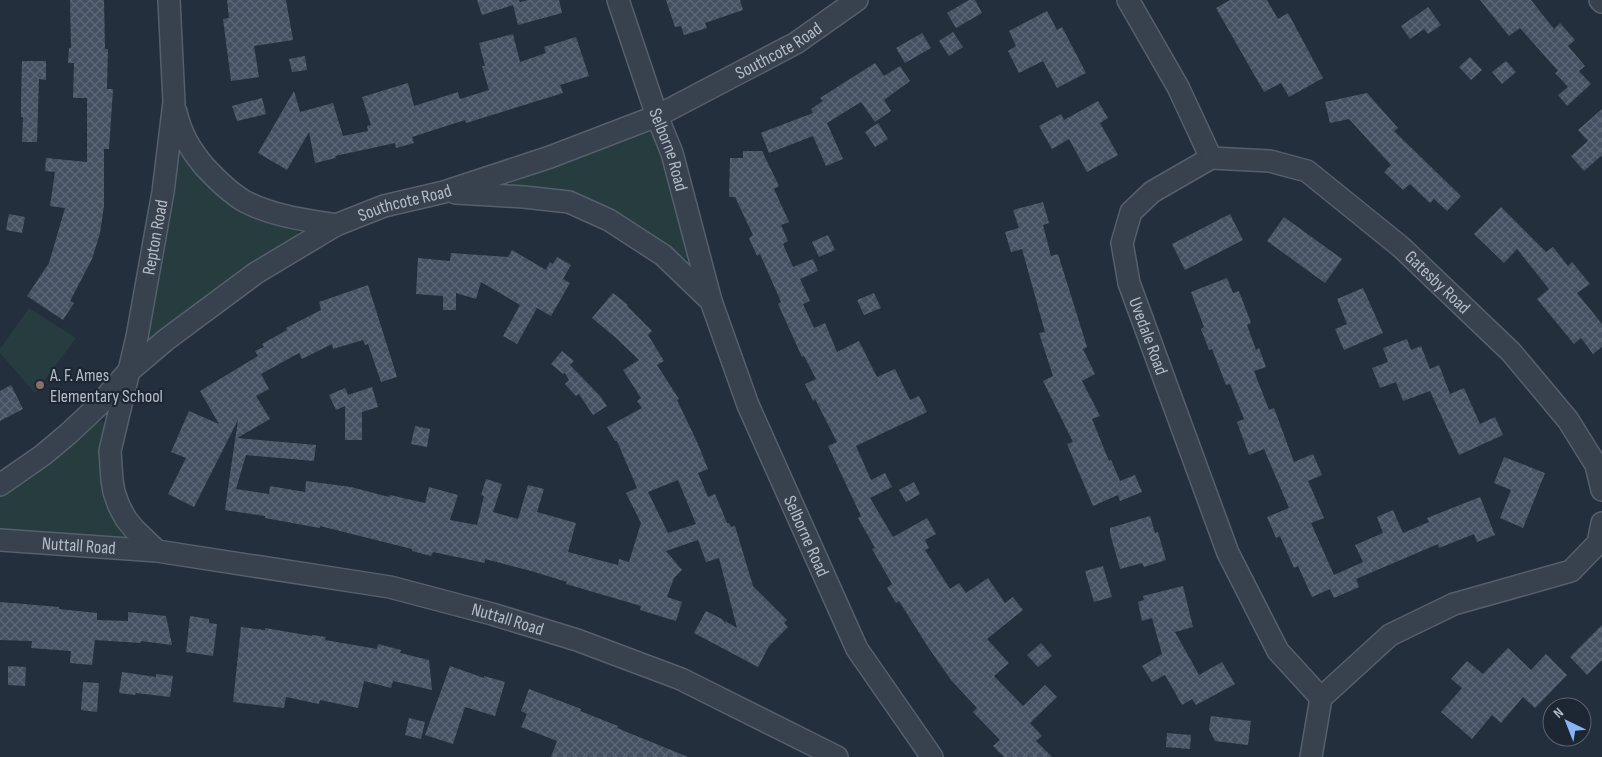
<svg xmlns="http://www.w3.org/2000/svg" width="1602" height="757" viewBox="0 0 1602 757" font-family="'Sofia Sans Condensed',sans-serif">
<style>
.park{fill:#263c3f}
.building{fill:url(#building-cross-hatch);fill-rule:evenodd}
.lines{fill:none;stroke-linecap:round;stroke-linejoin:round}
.minor-casing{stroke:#565f6c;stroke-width:24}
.minor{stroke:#38414e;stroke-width:21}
.education-dot{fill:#8d6e63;stroke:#1d2633;stroke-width:2}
.labels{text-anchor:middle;stroke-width:4.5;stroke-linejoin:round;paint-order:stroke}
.street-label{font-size:18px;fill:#b4bcc9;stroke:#1d2633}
.poi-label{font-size:18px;fill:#b4bcc9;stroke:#1d2633;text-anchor:start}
</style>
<defs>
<pattern id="building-cross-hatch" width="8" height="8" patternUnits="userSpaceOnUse" patternTransform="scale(1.25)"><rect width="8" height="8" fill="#455162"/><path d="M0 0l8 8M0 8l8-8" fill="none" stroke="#5d6877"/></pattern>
</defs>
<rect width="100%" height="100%" fill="#242f3e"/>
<path class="park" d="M651 132 656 135 689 257 687 259 684 258 672 249 509 186 511 183Z
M181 151 288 227 297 231 300 236 151 339 148 336 149 325 164 249 178 158Z
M29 308 76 338 35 393 0 353V349Z
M102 421 105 425 103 443 128 540 0 530V496L89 427Z"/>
<path class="building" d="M70 0H104L105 49H108L107 89H113L109 149H104V206L100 233 92 259 70 301 74 303 63 320 27 296 49 263 65 208 50 206 55 172 45 171 46 158 87 162V98H73L74 63H68L69 48H71Z
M227 0H286L293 40 254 46 259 77 231 81 223 19 229 18Z
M477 0H519L520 2 528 0H559L562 13 518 25 513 5 482 15Z
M666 0H740L743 10 705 23 707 28 684 35 681 26 675 27Z
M969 0H975L982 13 956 28 947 13Z
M1230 0H1267L1278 19 1288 13 1323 78 1289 97 1281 83 1264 92 1216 8Z
M1480 0H1531L1554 29 1560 23 1575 40 1568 46 1585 66 1579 71 1591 84 1567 106 1558 95 1568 87 1555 73 1558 71 1520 28 1509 36Z
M1428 7 1441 25 1428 34 1424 29 1410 39 1401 26Z
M1047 11 1057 30 1062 27 1086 73 1057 88 1043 61 1019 73 1008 51 1016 46 1009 31Z
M953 32 963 47 949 56 939 41Z
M922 33 931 48 905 63 896 48Z
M513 34 520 62 546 53 544 47 576 37 589 76 560 85 563 93 466 123 465 120 412 137 414 143 396 148 395 143 335 156 336 158 315 163 309 132 287 170 258 153 294 91 300 112 333 103 343 136 368 131 367 126 371 125 362 97 408 83 414 106 458 92 460 99 489 90 482 66H485L479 43Z
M305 56 307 70 292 72 289 59Z
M1470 57 1482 70 1471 80 1459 67Z
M22 61H46V80L39 79 37 142H22L23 117H21V102Z
M1506 61 1516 72 1502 84 1492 72Z
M875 63 884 76 900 66 910 81 884 100 891 111 875 122 861 102 827 123 843 159 826 166 813 136 769 153 761 133 813 113 811 109 823 101 820 98Z
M1367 93 1398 128 1394 131 1461 196 1447 211 1434 199 1430 203 1410 184 1403 190 1384 172 1391 165 1349 119 1330 123 1325 102Z
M262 98 266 114 237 121 232 106Z
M1098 101 1108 118 1100 123 1118 155 1087 172 1069 139 1052 149 1039 126 1061 114 1064 120Z
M1602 109V157L1601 156 1584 171 1571 156 1588 141 1578 130Z
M878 123 888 139 875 147 865 132Z
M743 151H762L779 186 774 189 789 222 781 225 788 241 783 244 793 267 813 259 818 271 800 279 810 301 803 304 814 328 825 323 837 352 859 341 877 377 895 369 910 400 919 396 927 412 856 446 871 480 885 473 892 487 870 498 893 537 927 518 936 534 925 540 929 548 925 550 950 589 959 583 966 593 988 578 1005 603 1013 597 1023 610 987 639 1009 663 994 676 1023 706 1045 685 1057 697 1030 723 1042 736 1036 741 1052 757H1004L993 746 1000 740 973 712 977 708 951 680 928 647 899 601 896 603 887 588 892 584 872 549 875 548 858 518 861 516 828 446 837 442 815 399 813 401 805 384 816 379 804 356 802 357 778 304 781 302 760 254 757 256 749 238 753 235 735 197H729L730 158H743Z
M1043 202 1049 223 1043 225 1051 256 1058 254 1087 347 1083 349 1095 374 1082 381 1100 416 1092 419 1109 461 1111 460 1120 481 1135 475 1142 492 1120 501 1118 495 1093 506 1067 444 1073 442 1043 381 1053 376 1039 333 1045 332 1022 249 1011 252 1005 232 1019 228 1013 210Z
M1501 207 1546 252 1553 247 1568 266 1572 262 1590 284 1577 293 1602 324V347L1593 354 1581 338 1574 344 1537 299 1549 289 1517 249 1504 263 1474 234Z
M9 214 25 217 22 233 6 230Z
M1230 214 1243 240 1185 270 1172 244Z
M1284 217 1342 259 1325 283 1267 241Z
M828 235 835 250 819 257 812 242Z
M512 250 546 270 550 262 553 264 557 257 571 265 563 279 570 283 551 316 537 308 517 344 503 336 520 305 481 282 476 299 456 293V310H443V296L416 294 418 258 450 261 451 253 508 257Z
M1227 278 1233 293 1239 291 1251 323 1247 325 1256 350 1259 348 1266 367 1254 371 1269 410 1274 408 1294 462 1313 454 1322 475 1308 481 1324 518 1311 523 1334 575 1363 562 1355 545 1383 533 1377 517 1393 510 1403 533 1429 522 1427 518 1480 497 1495 535 1477 542 1474 534 1439 548 1438 544 1356 579 1359 587 1334 598 1330 589 1312 597 1298 566 1294 568 1280 536 1276 538 1267 517 1289 508 1264 449 1249 455 1237 422 1244 419 1230 384 1226 385 1212 349 1209 350 1201 329 1204 327 1191 292Z
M368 285 397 377 381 382 368 344 365 345 363 340 333 349 332 344 302 359 299 353 261 374 269 389 256 396 270 419 237 438 316 445 314 461 246 455 236 489 269 494 270 486 305 492 306 481 351 487 389 497 390 495 425 503 429 487 458 495 450 520 477 525 484 496 481 495 486 479 502 484 493 512 518 519 528 485 544 489 537 512 576 523 568 552 618 565 619 559 629 562 641 523 626 493 637 488 617 441H615L607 427 642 408 637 401 641 398 623 370 639 360 616 338 592 318 613 293 628 305 627 306 652 331 648 335 664 361 657 365 679 399 677 400 698 444 708 469 698 473 708 497 715 494 727 523H729L731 527 735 526 753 586 787 620 784 623 788 627 769 646 758 667 694 633 706 611 722 619 727 625 725 621 737 628 719 558 706 562 698 540 666 551 682 570 674 578 667 597 682 602 676 621 640 610 641 606 566 584 567 582 531 571 485 559V563L433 552 431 556 412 551V549L320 526V528L265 518V516L225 510 228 488 231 489 228 488 238 420 194 507 168 494 186 458 171 452 189 411 219 424 200 391 258 356 255 351 264 347 262 344 287 330 286 328 321 310 319 302ZM678 480 696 524 668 533 648 492Z
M1363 288 1383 333 1344 350 1335 329 1347 324 1337 299Z
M874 293 881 308 864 315 857 300Z
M1407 339 1411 350 1421 346 1430 369 1439 365 1450 394 1464 388 1480 424 1495 417 1503 435 1459 455 1430 391 1403 401 1396 382 1380 388 1372 368 1388 362 1383 348Z
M562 351 574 361 570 365 600 396 607 406 593 415 579 394 576 396 565 384 569 380 565 373 563 374 551 364Z
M11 385 23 409 0 421V391Z
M372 387 378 407 362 412V440H345V406L336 410 329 395 345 388 348 395Z
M415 426 430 429 427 447 411 444Z
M1504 457 1545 473 1523 528 1500 518 1511 490 1494 483Z
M914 482 920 494 906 502 899 490Z
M1150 516 1155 533 1158 532 1166 560 1144 567 1142 563 1120 569 1110 533V528Z
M1103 566 1112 597 1094 602 1085 571Z
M1183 586 1193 627 1175 632 1199 675 1222 662 1235 684 1196 705 1192 699 1182 705 1165 675 1152 682 1142 666 1162 654 1152 618 1142 621 1138 602 1144 600 1143 596Z
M0 602 59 607V609L97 613V620L128 621V612L166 616 172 645 141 641V643L95 640 92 665 70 663 71 651 31 648 32 641 0 640Z
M190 616 209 619V623L217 624 213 656 186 652Z
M1602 625V660L1587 675 1570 657Z
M241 627 265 630V628L312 636V635L326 637 325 640 377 649 378 644 401 650 400 653 429 660 432 690 393 681 391 688 364 681 358 708 320 700 319 704 286 697 284 708 233 702Z
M1041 643 1052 656 1038 667 1027 655Z
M1508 648 1531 670 1546 654 1567 675 1535 708 1523 697 1501 723 1492 715 1472 739 1441 712 1462 688 1451 679 1467 661 1483 674Z
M8 666 26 667 25 686 8 685Z
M450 666 484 678V676L505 682 495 716 465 707 453 744 425 735Z
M122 672 156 677V674L173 676 170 697 136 693 135 695 119 693Z
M83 682 99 683 97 712 81 710Z
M529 689 581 709 580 711 618 726 617 728 688 757H551L557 741 521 727 527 714 521 711Z
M1211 716 1251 721 1248 745 1215 741 1209 729Z
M409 718 425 722 421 739 405 735Z
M1167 733 1191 735 1190 749 1166 747Z"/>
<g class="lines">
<g class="minor-casing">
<g id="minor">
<path id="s1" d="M618 0 657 116 672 153 711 301"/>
<path id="s2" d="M1128 0 1178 87 1211 158 1152 192 1131 212 1122 243 1129 283 1228 553 1278 651 1321 698"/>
<path d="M1600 0 1602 2"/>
<path d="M176 112C181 134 190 149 204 166 216 179 229 192 244 201 272 216 306 220 336 225"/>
<path id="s3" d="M1211 158 1270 161 1307 171 1401 247 1511 352 1568 420 1596 465 1602 490"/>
<path id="s4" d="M456 193 524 197 569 202 609 220 663 255 711 301 748 405 857 649 932 757"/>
<path id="s5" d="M0 485 43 455 68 434 98 406 128 372 167 339 256 273 336 225 384 206 444 192 550 157 657 116 796 43 857 0"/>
<path id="s6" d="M0 540 157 551 390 587 492 614 577 640 681 679 837 757"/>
<path id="s7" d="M157 551 135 530 126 519 119 506 114 492 112 480 110 451 137 337 163 192 174 102 169 0"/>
<path d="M1311 757 1321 698 1390 635 1454 604 1571 571 1598 543 1602 523"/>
</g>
</g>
<use href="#minor" class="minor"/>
</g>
<circle class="education-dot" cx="40" cy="385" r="5"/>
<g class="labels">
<g class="street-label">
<text dy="6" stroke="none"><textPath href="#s5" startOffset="904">Southcote Road</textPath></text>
<text dy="6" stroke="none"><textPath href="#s1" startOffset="158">Selborne Road</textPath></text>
<text dy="6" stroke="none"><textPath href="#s5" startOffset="499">Southcote Road</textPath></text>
<text dy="6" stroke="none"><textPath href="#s7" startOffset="334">Repton Road</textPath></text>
<text dy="6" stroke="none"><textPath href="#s3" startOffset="269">Gatesby Road</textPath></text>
<text dy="6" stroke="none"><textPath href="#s2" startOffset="405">Uvedale Road</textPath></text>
<text dy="6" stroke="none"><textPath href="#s4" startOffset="542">Selborne Road</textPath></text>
<text dy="6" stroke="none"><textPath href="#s6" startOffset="79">Nuttall Road</textPath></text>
<text dy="6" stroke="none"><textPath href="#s6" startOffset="515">Nuttall Road</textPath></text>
</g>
<g class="poi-label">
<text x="50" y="381">A. F. Ames<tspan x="50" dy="21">Elementary School</tspan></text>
</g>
</g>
<g transform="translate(1567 722) rotate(317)"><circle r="24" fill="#1d2633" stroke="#59626f"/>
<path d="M0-4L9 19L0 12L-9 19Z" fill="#8ab4f8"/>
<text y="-8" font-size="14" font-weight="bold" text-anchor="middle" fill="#b4bcc9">N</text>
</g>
</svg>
